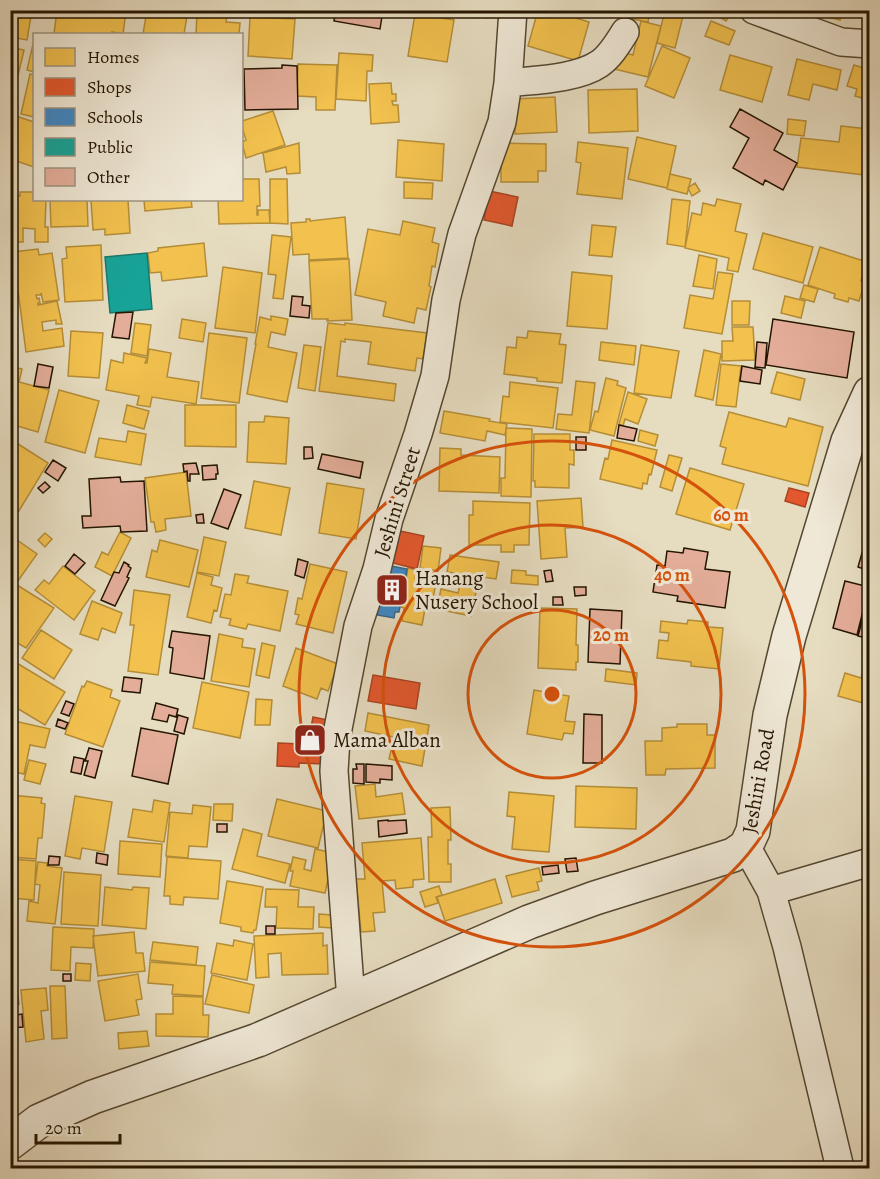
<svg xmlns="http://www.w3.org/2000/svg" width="880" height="1179" viewBox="0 0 880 1179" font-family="Alegreya,serif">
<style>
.homes{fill:#f2c14e;stroke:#b48d37;stroke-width:1.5}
.shops{fill:#e4572e;stroke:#aa4320;stroke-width:1.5}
.schools{fill:#3f88c5;stroke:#37668a;stroke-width:1.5}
.public{fill:#17a398;stroke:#1b786a;stroke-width:1.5}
.building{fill:#e3ad99;stroke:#241500;stroke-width:1.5}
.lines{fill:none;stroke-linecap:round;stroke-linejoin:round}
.minor-casing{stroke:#544730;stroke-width:30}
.tertiary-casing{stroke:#544730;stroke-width:36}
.minor{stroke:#efe8d6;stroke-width:27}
.tertiary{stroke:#efe8d6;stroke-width:33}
.ring{fill:none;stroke:#d4520b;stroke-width:3}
.labels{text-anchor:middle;stroke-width:6;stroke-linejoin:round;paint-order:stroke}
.street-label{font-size:21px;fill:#241500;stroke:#efe8d6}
.poi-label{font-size:21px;fill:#241500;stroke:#efe8d6;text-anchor:start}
.centre{fill:#d4520b;stroke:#efe8d6;stroke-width:3}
.ring-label{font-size:18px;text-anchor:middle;font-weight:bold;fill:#d4520b;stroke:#efe8d6;stroke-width:6;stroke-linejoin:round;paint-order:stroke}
</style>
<rect width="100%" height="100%" fill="#e6dcc0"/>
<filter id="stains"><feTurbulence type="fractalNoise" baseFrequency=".00333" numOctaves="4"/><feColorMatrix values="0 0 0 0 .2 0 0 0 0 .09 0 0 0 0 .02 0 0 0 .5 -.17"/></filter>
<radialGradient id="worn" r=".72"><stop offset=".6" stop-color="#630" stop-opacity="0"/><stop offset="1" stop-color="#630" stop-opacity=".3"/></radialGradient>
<path class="homes" d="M15 10H32L27 40 10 37Z
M57 10H136V13L126 12 123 34 112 32V34H54Z
M147 10H188L184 34H143Z
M438 10H489L488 18Z
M538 10H550L589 22 578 61 528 46Z
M617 10H650L648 22 616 16Z
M665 10 680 12 679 15 683 16 675 48 657 43Z
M716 10H730L732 12 726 21 714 14Z
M809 10H843L840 20 809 12Z
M197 13 227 16 226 22 240 23 239 34H196Z
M415 14 454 20 447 62 408 56Z
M250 17 295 19 292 59 248 56Z
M641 21 661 26 648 77 614 69 618 51 633 55Z
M711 21 735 31 729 45 705 36Z
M33 44H34V72L27 70Z
M662 46 690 58 674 98 645 86Z
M10 47 24 50 15 88 10 87Z
M339 53 373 55 372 71H367L366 101 336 99Z
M730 55 772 67 762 102 720 90Z
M797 59 841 70 837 90 813 84 809 100 788 95Z
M298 64 337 65 335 110H316V97L297 96Z
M854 65 870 70V100L855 96 857 89 847 86Z
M30 74 34 75V117L21 114Z
M391 83 392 94H396V101H392L393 105H398L399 122 371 124 369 84Z
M637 89 638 131 589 133 588 90Z
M555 97 557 132 515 134 514 99Z
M273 111 285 145 246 158 242 143V142L246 140 242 127V121Z
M10 114 34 122V167L10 159Z
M788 119 806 121 804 136 787 134Z
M841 126 868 129 864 175 797 167 801 138 839 142Z
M637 137 676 146 667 188 628 179Z
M398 140 444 144 442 181 396 177Z
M578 142 628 148 622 199 577 194 581 163 576 162Z
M299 143 300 173 287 174 286 167 266 172 263 153Z
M501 143 546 144V171H538V182H501Z
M670 174 691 179 687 194 667 189Z
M242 179H259L260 206H257V215H258V210H269L270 223 219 224 218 200H242Z
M270 179H287L288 224 270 223Z
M404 182 433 183 432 199 404 198Z
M695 183 700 191 692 196 688 188Z
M20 192H34V200H46L45 227H48V242H35V229L23 228V242H10V196H20Z
M672 199 690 201 685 247 667 244Z
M717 199 741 204 735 231 747 234 738 272 727 270 729 258 685 248 692 213 701 215 703 203 715 206Z
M50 200H87L88 226 51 227Z
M91 200H128L130 233 105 235V229L93 230Z
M144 200H191L192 207 145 211Z
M345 217 348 258 309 260V254L293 255 291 223 306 222V219H310V221Z
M403 221 435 228 432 242 439 244 435 267 432 266 429 286 431 287 426 310 417 308 414 323 383 316 386 302 355 295 368 229 400 235Z
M592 225 616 227 612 257 589 255Z
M763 233 813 247 803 283 753 269Z
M272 235 291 237 283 299 273 298 276 275 268 274Z
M204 243 207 276 162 281 161 272 150 273 148 253 158 251V248Z
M101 245 103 300 65 302 62 259 67 258 66 247Z
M820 247 867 262 861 281 865 282 859 301 849 298 848 302 834 298 835 294 808 285Z
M38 249 39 255 52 253 59 300 43 302 41 293V295H36L37 299 39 298 40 303H38V305L57 301 62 324H56V320L42 322 43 331 62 328 64 346 26 352 13 252Z
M699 255 717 259 713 289 693 286Z
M349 259 352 320 327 321 328 319H312L309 261Z
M223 267 262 273 255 333 215 328Z
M572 272 612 276 607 329 567 326Z
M718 272 733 274 722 334 684 328 690 295 713 299Z
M804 285 818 289 814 302 800 298Z
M785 296 805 301 801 318 781 313Z
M14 301 15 320H10V302Z
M732 301H750L749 325H732Z
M271 316 288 319 285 335 271 332 268 347 297 353 287 402 247 394 256 344H255L260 317 271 320Z
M182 319 206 323 203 342 179 338Z
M135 323 151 325 147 356 131 353Z
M328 323 345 325V323L427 333 423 359 417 358 415 371 368 364 371 342 345 339V342L341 341 337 376 396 384 394 401 319 391Z
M732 327H753L755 360 722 361V341H733Z
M71 331 103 333 99 378 68 376Z
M528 331 561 334 559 344 566 345 562 383 537 381V378L504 374 507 347 516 348 517 337 527 338Z
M209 333 247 338 239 403 201 398Z
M601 342 636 346 634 365 599 360Z
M304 345 321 347 315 391 298 388Z
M641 345 679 351 671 398 634 393Z
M149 349 171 353 167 377 199 382 196 404 152 397 150 407 137 405 139 396 106 390 111 360 123 363 124 353 147 358 145 363H147Z
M704 350 721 354 713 400 695 396Z
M721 364 741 366 736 407 716 405Z
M10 366 22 369 19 382 49 390 38 432 10 424Z
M777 372 805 379 800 400 771 393Z
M606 378 618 381 617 385 626 388 614 436 590 430 595 411 598 412Z
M576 381 595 383 589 433 556 429 558 414 572 415Z
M510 382 558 388 553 428 500 422 503 396 509 397Z
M59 390 99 401 85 453 45 442Z
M628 392 647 399 638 424 625 419 623 426 619 424Z
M127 405 149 411 144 429 123 423Z
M185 405H236V447L185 446Z
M444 411 490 419 489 421 507 424 505 435 487 431 485 441 440 433Z
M729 412 786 427 789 418 823 427 808 486 722 464 726 448 720 446Z
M265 416 289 418 286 464 247 462 249 422H264Z
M506 428 532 429 531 497 501 496V478H505Z
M640 430 658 435 655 446 638 441Z
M128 431 146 434 141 465 95 457 99 438 126 442Z
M534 434H570V450H574V465L569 464V488L535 487V481H533Z
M612 440 657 450 651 475 649 474 647 484 643 483 642 489 600 479 605 458 608 459Z
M15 442 48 463 14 519 10 517V449Z
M440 448 461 449V455L500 457 499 493 439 491Z
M669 455 682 458 672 491 660 487Z
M690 468 744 484 730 530 676 514Z
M186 472 191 516 165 519 166 530 156 532 154 522H151L145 478Z
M254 481 290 488 281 535 245 528Z
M327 483 364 489 356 539 319 533Z
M581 498 583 527 565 528 567 557 541 559 537 501Z
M473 501 530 503 529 545H514V552H501V545H469V515H473Z
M120 532 131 538 112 576 95 567 102 552 108 555Z
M45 533 52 539 45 547 38 540Z
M10 535 37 554 13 588 10 586Z
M204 537 226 542 219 576 197 572Z
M160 540 198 550 189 587 146 577 152 550 157 552Z
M423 546 441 548 438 571 420 568Z
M450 555 499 562 496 579 447 572Z
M310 564 347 572 333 633 296 624 299 615 295 614 298 598 302 599Z
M63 566 95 591 74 620 35 590 44 580 49 584Z
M408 568 417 570 415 578 436 582 431 610 425 609 422 625 402 621 404 608 401 607Z
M512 570 526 571V575L538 576V585L511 583Z
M197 573 213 577 211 585 222 588 217 611 214 610 211 623 187 617Z
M235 574 249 576 247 583 288 591 280 631 248 624 246 629 229 625 231 619 220 617 225 594 231 595Z
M460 584 477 587 471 616 437 609 441 589 458 593Z
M17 585 54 608 26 648 11 639 10 640V606L13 602 10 601V596Z
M134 590 170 595 158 675 128 671 134 625H130Z
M92 601 122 613 115 633 102 628 98 640 80 634Z
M540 608 577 609 576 645H578V662H576V670L538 668Z
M688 620 708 622V627L723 628 719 669 691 666V662L657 658 659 640 668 641 669 633 660 632 661 621 687 624Z
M41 630 72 650 54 679 22 658Z
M219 634 243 639 242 647 255 649 249 687 211 681Z
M262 643 275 646 269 678 256 675Z
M296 648 338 664 328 691 321 688 317 699 283 686Z
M870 651V705L838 696 845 673 861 678Z
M10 659 65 692 45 725 10 704Z
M606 669 637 673 636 685 605 681Z
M87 681 112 690 110 697 120 701 103 747 65 734 82 686 84 687Z
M202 682 249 692 240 738 193 728Z
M534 690 569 696 565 721 575 722 573 734 564 733 562 740 527 734Z
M256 699 272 700 270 725H255Z
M368 713 429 725 422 766 389 759 394 737 365 731Z
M10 720 50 729 45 748 30 745 24 774 10 771Z
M677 724H707V735H715V768L666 769 665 775H646L645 741H662V728L677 727Z
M29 760 46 764 40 784 24 780Z
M375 784 376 797 402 793 405 814 359 819 355 786Z
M576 786 637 788 636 829 575 827Z
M509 792 554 796 549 852 512 849 515 817 507 816Z
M10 795 42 798 41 803 45 804 42 838H38L36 859 10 857Z
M75 796 112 802 104 852 82 848 80 859 65 856Z
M277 799 327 811 318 848 268 836Z
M154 800 170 803 164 842 128 837 133 809 152 812Z
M214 804H233L232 821 213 820Z
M193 805 211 807 207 847 189 846 188 858 166 856 170 812 192 814Z
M450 807 451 840H448V864H451V882H429L428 837H432L431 808Z
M243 829 262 834 257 856 290 864 285 883 232 869Z
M421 838 424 879 413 880V887L396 889 395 880 382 881 385 912 373 913 375 931 361 932 356 879H365L362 843Z
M120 841 162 844 160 877 118 874Z
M315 849 334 853 325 893 290 886 293 871H290L293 857 306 860 304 869 311 871Z
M167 857 221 861 218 899 184 897 183 905 170 904V896H164Z
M10 859 36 861 34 900 10 898Z
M38 862 47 863V866L62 868 55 924 27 921 29 901 38 903 40 885 35 884Z
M539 868 542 881 537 882 539 890 512 897 506 876Z
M64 872 101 875 98 926 61 924Z
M495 879 502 903 445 921 437 897Z
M227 881 263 887 256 930H254L253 933 241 931V927L220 923Z
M439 886 442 895 436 897 438 903 425 907 420 892Z
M105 887 132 890 133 887 149 888 146 929 102 925Z
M266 889 299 890 298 907H314L313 929 276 928 277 907H265Z
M319 914 332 915V928L319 927Z
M53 927 94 929 93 948 71 947 70 971 51 970Z
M134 932 136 953H143L145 971 98 976 93 936Z
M323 933V946L327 945 328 974 282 975 281 953 268 954 269 977 256 978 254 936Z
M234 940 253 944 247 980 211 973 217 943 233 946Z
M153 942 198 947 196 965 150 960Z
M150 962 205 966 203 996 172 994 173 985 148 983Z
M76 963 91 964 90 981 75 980Z
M138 974 142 999 136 1000 139 1015 105 1021 98 981Z
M212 975 254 985 249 1013 205 1004Z
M50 986H65L67 1038 52 1039Z
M10 987H17L19 1004H10Z
M46 988 48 1010 41 1011 44 1039 26 1042 21 990Z
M173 996 203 997V1015H209L208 1037 156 1036V1014H173Z
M147 1031 149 1046 119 1049 118 1033Z"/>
<path class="shops" d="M489 191 518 197 512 226 484 220Z
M789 488 809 493 805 507 785 501Z
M400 531 424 536 417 569 393 563Z
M373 675 420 683 416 709 368 701Z
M313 717 328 720 329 746 308 743Z
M278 743 301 744V748L324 749V764L299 763V767L277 766Z"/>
<path class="schools" d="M386 565 407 569 399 612H395L394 618 377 615Z"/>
<path class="public" d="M147 253 152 309 110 313 105 257Z"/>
<path class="building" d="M336 10H383L380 29 334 21Z
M282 65 297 66 298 109 245 110 244 69 282 68Z
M740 109 783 133 774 150 797 163 783 190 765 180 763 185 733 168 749 138 730 127Z
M292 296 303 297 302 305 310 306 309 318 290 316Z
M133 312 129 339 112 337 116 313Z
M773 319 854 332 847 378 766 365Z
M757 342 767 343 765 368 755 367Z
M38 364 53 367 49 388 34 386Z
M742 366 762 370 760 384 740 381Z
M619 425 637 429 634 441 617 438Z
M576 437H586V450H576Z
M304 447H312L313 458 304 459Z
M322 454 363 462 360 478 318 469Z
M53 460 66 468 58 481 45 472Z
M196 463 199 474H190V481H188L187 471 184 472 183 464Z
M217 465 218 474H216V479L203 480 202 466Z
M120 477 121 482 144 481 147 531 121 532 120 526 83 528 82 516H91L89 479Z
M45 482 50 487 43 493 38 488Z
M224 489 241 495 228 529 211 523Z
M203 514 204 523H197L196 515Z
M870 525V571L858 567Z
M684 548 708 552 705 569 730 572 725 608 677 601 678 596 653 592 657 565 665 566 667 551 683 553Z
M74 554 85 563 75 574 65 566Z
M298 559 308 562 304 578 295 575Z
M124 562 129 565 128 566 131 568 127 577 129 578 115 606 101 600 114 572 119 573Z
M551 570 553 581 546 582 544 571Z
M845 581 869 587 857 635 833 628Z
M574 587H586V595L575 596Z
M553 597H562L563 605H553Z
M590 609 622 611 620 664 588 662Z
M865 610 870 611V639L858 636Z
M172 631 210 636 204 679 170 673 173 648 169 647Z
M124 677 142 679 140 693 122 691Z
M66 701 74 704 69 716 61 713Z
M156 703 178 709 176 717 169 715 167 722 152 719Z
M584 714 602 715V763H583Z
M178 715 188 718 184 734 174 731Z
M58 719 68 723 65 729 56 726Z
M141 728 178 735 168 784 132 776Z
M89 748 102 751 95 778 84 775 88 761H85Z
M74 757 84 759 81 774 71 772Z
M356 764H364V784L353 783V769H357Z
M366 764 392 766V780L380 779V783L366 782Z
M388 820V821L406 820 407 833 379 837 378 821Z
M217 824H227V832H217Z
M97 853 108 855 107 865 96 863Z
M49 856 60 857 59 865H48Z
M576 858 578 871 567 872 565 859Z
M558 865 559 873 543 875 542 867Z
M266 926H275V934H266Z
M63 974H71V981H63Z
M22 1014 23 1027 10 1028V1016Z"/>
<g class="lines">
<g class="minor-casing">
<path id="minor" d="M754 10 841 42 870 44
M508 83C533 80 577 79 599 64 610 57 618 43 625 32
M746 846 771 891 787 947 840 1168
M771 891 870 862
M351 1000 334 771 336 739 358 626 377 569 389 519 418 434 435 376 446 300 462 234 502 122 508 83 513 10"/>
</g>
<g class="tertiary-casing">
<path id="tertiary" d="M10 1143 39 1121 93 1097 258 1040 529 922 595 898 733 855 746 846 753 831 770 715 789 636 848 441 870 393"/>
</g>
<use href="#minor" class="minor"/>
<use href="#tertiary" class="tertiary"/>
</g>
<g class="ring">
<circle cx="552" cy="694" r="84"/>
<circle cx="552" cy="694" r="169"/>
<circle cx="552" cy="694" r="253"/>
</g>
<defs>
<g id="building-square" transform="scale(1.725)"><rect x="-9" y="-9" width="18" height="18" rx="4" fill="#8f2418" stroke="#efe8d6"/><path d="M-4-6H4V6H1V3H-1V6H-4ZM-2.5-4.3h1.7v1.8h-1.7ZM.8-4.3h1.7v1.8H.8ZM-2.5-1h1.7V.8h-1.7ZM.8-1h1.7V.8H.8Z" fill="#fff"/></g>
<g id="shop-square" transform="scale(1.725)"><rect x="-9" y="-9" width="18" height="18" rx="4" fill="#8f2418" stroke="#efe8d6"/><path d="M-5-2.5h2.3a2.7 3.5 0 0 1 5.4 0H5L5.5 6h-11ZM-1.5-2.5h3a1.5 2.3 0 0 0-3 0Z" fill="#fff"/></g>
</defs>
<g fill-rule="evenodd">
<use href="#building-square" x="392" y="590"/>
<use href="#shop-square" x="310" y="740"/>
</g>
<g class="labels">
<g class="street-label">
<text transform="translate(397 502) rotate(-73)" y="7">Jeshini Street</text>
<text transform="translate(758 781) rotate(-80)" y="7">Jeshini Road</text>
</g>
<g class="poi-label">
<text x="415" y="585">Hanang<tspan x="415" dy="24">Nusery School</tspan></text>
<text x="333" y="747">Mama Alban</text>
</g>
</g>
<circle cx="552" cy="694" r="9" class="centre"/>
<g class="ring-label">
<text x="731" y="521">60 m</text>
<text x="672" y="581">40 m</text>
<text x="611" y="641">20 m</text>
</g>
<rect width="880" height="1179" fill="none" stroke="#e6dcc0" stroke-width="36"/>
<rect x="12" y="12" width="856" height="1155" fill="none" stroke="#241500" stroke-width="3"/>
<rect x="18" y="18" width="844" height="1143" fill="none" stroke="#241500" stroke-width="1.5"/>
<rect x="33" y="33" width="210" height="168" fill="#efe8d6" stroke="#9e9480" stroke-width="1.5"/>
<rect x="45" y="48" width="30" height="18" fill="#f2c14e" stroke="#9e9480" stroke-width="1.5"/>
<text x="87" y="63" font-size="18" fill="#241500">Homes</text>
<rect x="45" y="78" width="30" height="18" fill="#e4572e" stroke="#9e9480" stroke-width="1.5"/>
<text x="87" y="93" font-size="18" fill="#241500">Shops</text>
<rect x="45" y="108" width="30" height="18" fill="#3f88c5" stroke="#9e9480" stroke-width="1.5"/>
<text x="87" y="123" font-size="18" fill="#241500">Schools</text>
<rect x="45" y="138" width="30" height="18" fill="#17a398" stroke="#9e9480" stroke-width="1.5"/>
<text x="87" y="153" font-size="18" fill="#241500">Public</text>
<rect x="45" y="168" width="30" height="18" fill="#e3ad99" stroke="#9e9480" stroke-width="1.5"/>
<text x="87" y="183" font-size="18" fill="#241500">Other</text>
<path d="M36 1134v9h84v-9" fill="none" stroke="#241500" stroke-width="3"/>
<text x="45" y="1134" font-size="18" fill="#241500" stroke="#efe8d6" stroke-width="4.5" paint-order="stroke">20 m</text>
<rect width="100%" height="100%" filter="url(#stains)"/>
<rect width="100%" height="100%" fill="url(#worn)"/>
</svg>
